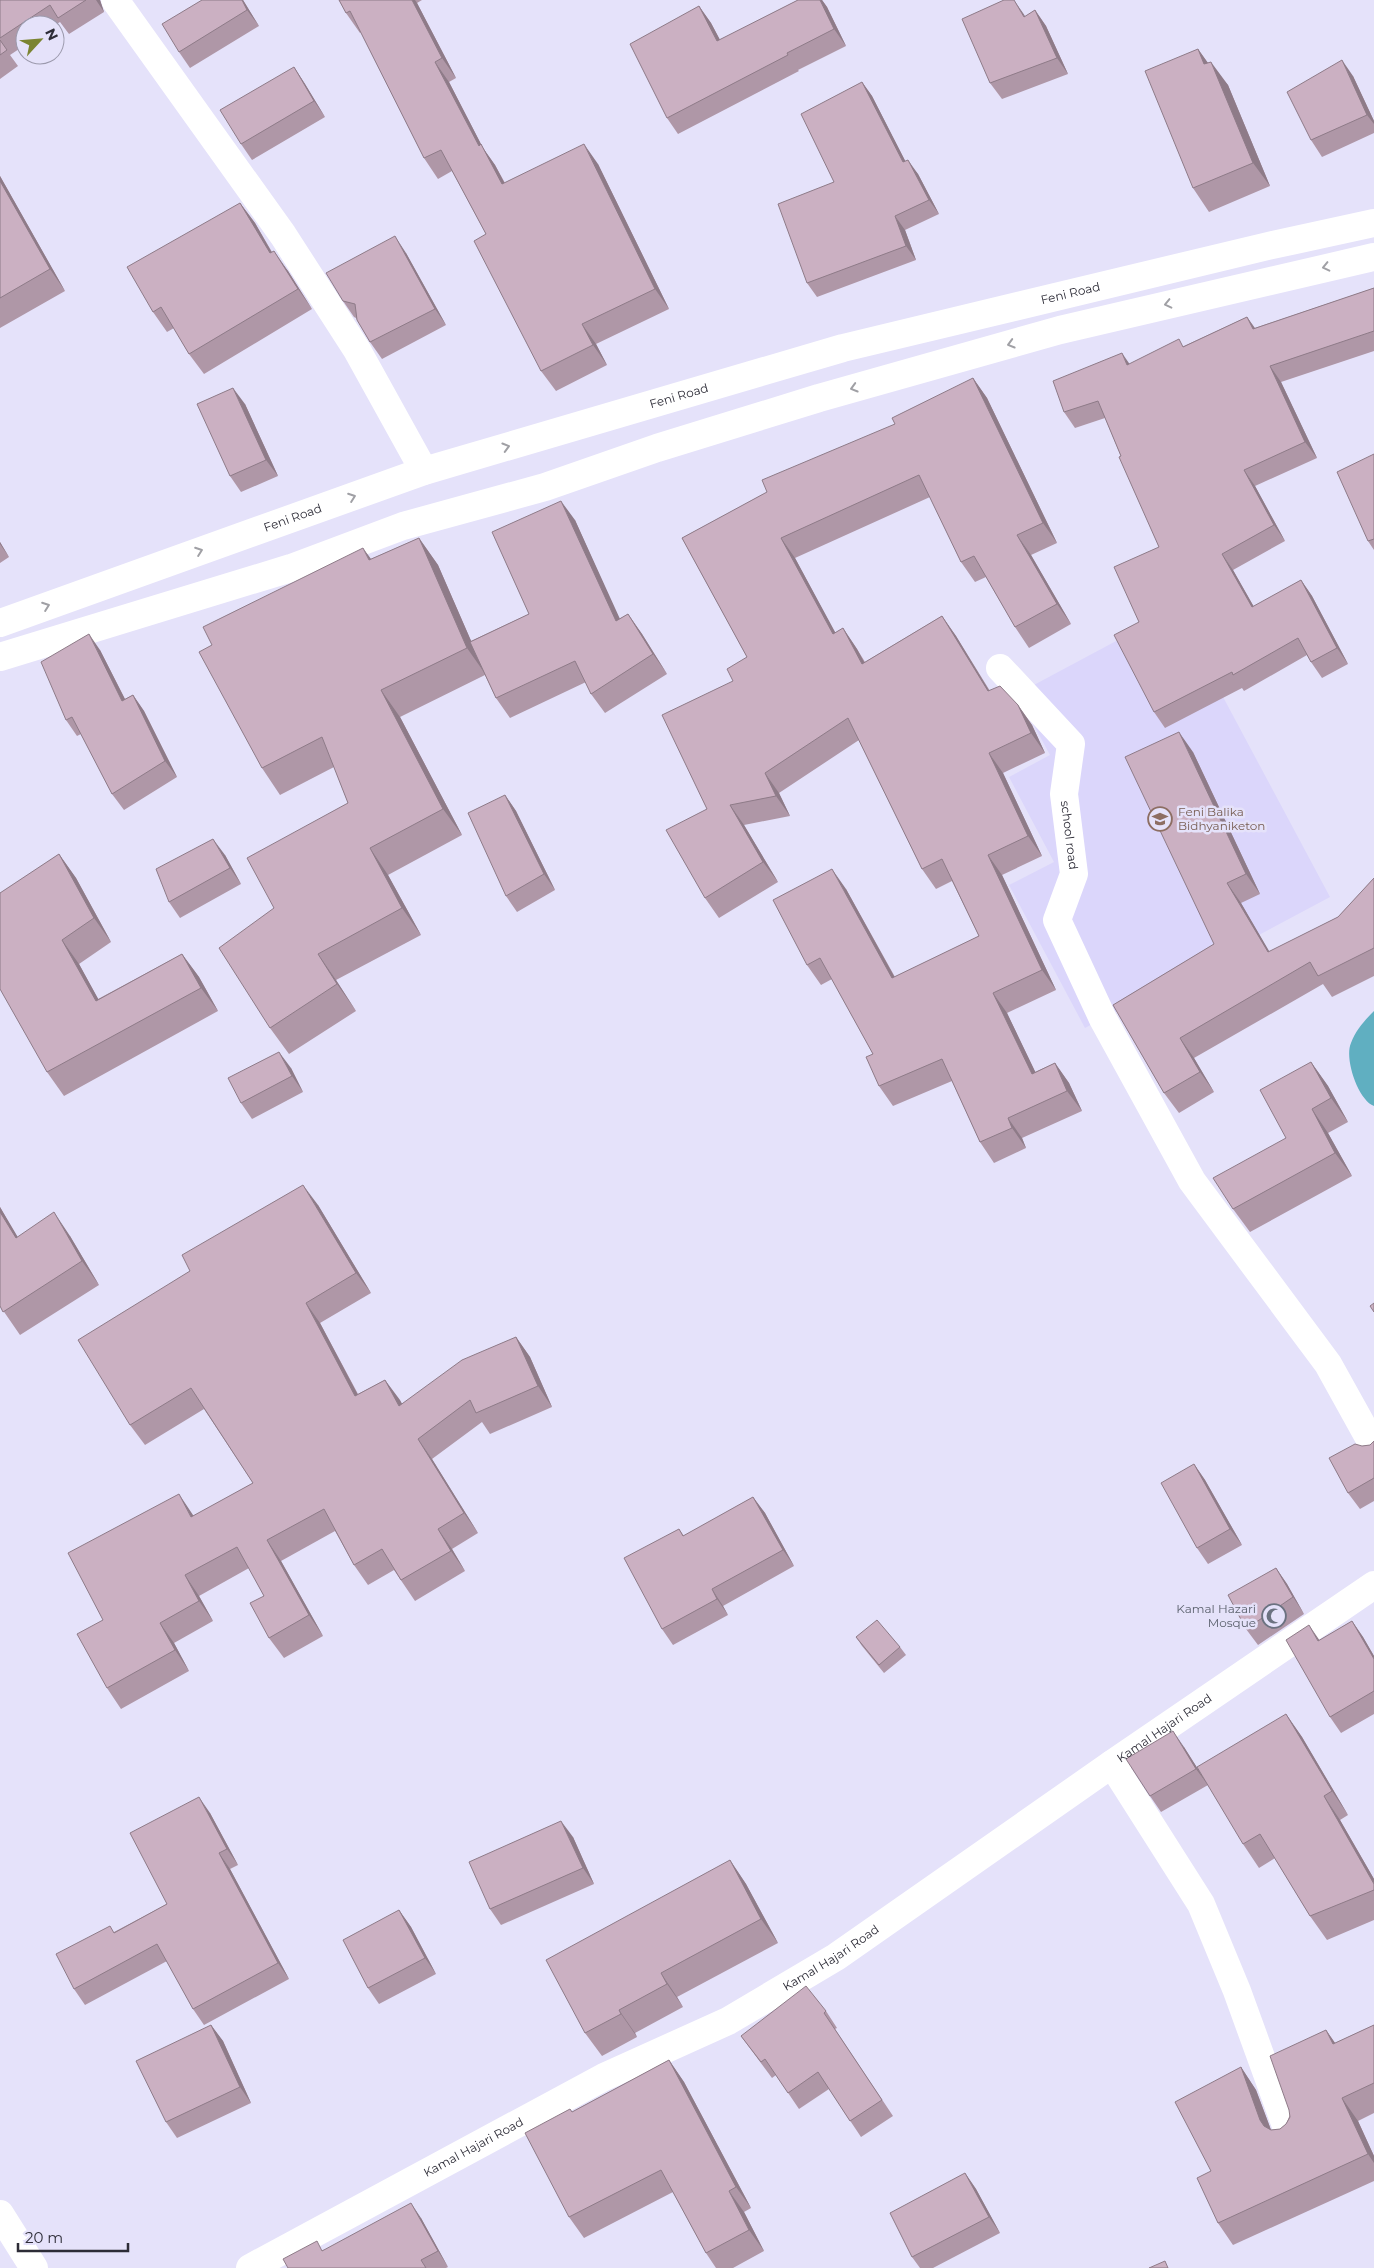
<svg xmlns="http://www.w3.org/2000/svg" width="1374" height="2268" viewBox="0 0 1374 2268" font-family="Montserrat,sans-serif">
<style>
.built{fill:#dbd6fb}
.water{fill:#60afc1}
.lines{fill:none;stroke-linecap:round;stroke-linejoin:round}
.street{stroke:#fff;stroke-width:28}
.secondary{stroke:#fff;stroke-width:28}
.wall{fill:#af97a7}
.shaded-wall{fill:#8e7b88}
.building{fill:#cbb0c2;stroke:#8e7b88}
.oneway{stroke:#a0a0a5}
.labels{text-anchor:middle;stroke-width:5;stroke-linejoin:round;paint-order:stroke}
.street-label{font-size:12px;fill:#2d2c37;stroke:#e5e2fa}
.education-label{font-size:12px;fill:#785e54;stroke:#e5e2fa;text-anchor:start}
.worship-label{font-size:12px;fill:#5b616d;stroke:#e5e2fa;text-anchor:end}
</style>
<rect width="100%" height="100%" fill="#e5e2fa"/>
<path class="built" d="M1176 609 1330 897 1085 1028 1009 885 1054 862 1009 777 1050 755 1017 694Z"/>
<path class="water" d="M1374 1011V1106C1358 1100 1344 1058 1351 1043 1356 1030 1364 1021 1374 1011Z"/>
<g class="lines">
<g class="street">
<path d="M115 0 283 235 357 350 424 471"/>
<path id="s1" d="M1000 668 1071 744 1064 794 1074 874 1057 920 1103 1019 1192 1181 1328 1364 1374 1447"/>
<path d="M1112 1764 1201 1904 1237 1991 1290 2137"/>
<path d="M0 2214 34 2268"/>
<path id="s2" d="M250 2268 604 2077 728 2021 836 1957 1112 1764 1374 1585"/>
</g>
<g class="secondary">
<path id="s3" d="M0 623 424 471 843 348 1268 246 1374 223"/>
<path d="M0 657 291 568 403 526 545 487 657 448 819 398 1060 330 1374 257"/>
</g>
</g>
<path class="wall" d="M0 0H100L104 12 69 34 60 22 55 25H25V45L10 55 18 66 0 79Z
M202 0H243L259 26 190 68 179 52Z
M339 0H422L417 3 456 78 449 82 483 148 495 165 505 183 598 164 669 309 596 344 607 365 556 391 541 371 486 234 452 171 438 179 424 158 361 32 360 33 346 13Z
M798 0H822L827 7 846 46 798 70 799 71 678 134 667 118 699 6 711 23 720 40Z
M1035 10 1046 26 1068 74 1002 99 990 83 1025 17Z
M1198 49 1208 63 1228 85 1270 186 1209 212 1193 188Z
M294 67 305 84 325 117 252 160 241 144Z
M1353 76 1374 121V133L1322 157 1311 140Z
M862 82 872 96 905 161 918 174 939 214 905 230 916 260 817 297 807 283 834 182Z
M0 176 65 291 0 328Z
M240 203 255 223 272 252 288 271 312 309 204 374 189 354 174 328 167 332 153 312Z
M406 253 446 325 382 359 370 342 356 318 354 317 343 301Z
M1374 288V351L1281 382 1317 458 1255 486 1285 541 1233 570 1254 607 1301 580 1312 596 1348 664 1322 678 1311 662 1307 655 1244 691 1242 688 1165 728 1154 712 1139 622 1159 547 1105 418 1075 428 1064 412 1184 346 1247 317 1255 328Z
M973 378 987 398 1057 543 1031 555 1071 624 1029 648 1015 627 986 577 975 582 961 562 930 497 795 558 835 633 843 628 857 649 865 662 942 616 956 636 990 691 1018 705 1032 725 1045 753 1003 773 1042 856 1002 875 1056 990 1007 1013 1035 1072 1055 1063 1069 1083 1082 1111 1022 1138 1026 1148 994 1163 980 1142 952 1081 893 1106 879 1086 873 1054 832 979 821 985 807 965 846 889 895 977 979 936 952 881 936 889 922 869 859 740 779 793 790 816 744 825 778 882 719 918 705 898 707 809 733 681 747 657 682 538 895 424Z
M245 404 278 476 241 492 230 476Z
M1374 454V550L1368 541Z
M575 520 619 619 628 614 642 634 667 674 605 713 591 694 586 682 510 718 496 698 485 675 400 717 462 835 388 875 421 935 336 980 356 1011 289 1054 270 1028 274 908 348 803 334 767 280 795 262 768 212 645 371 559 419 538 438 565 471 641 529 614Z
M0 542 9 557 0 563Z
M100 650 125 699 133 695 144 711 177 777 124 810 112 794 81 734 77 736 66 720Z
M1193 752 1260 894 1241 903 1269 952 1338 917 1374 878V976L1332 997 1323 984 1194 1058 1214 1092 1179 1113 1164 1093 1113 1005 1214 944Z
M505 795 516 811 555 890 517 912 506 896Z
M59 854 76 878 111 942 79 964 98 999 182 954 199 977 218 1011 64 1096 47 1072 1 893Z
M225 855 241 884 180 918 169 902Z
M1311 1062 1328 1086 1348 1122 1328 1133 1352 1176 1250 1232 1233 1209 1286 1138Z
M291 1068 303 1092 252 1119 241 1103Z
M318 1205 371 1293 320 1323 358 1394 385 1380 402 1404 516 1337 530 1357 552 1407 490 1434 482 1422 432 1459 478 1533 452 1549 465 1571 415 1601 394 1570 368 1585 354 1565 335 1531 281 1561 323 1636 284 1658 269 1638 264 1596 249 1568 199 1596 213 1621 174 1643 189 1671 121 1709 107 1688 194 1516 253 1483 204 1409 145 1445 130 1425Z
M0 1207 17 1237 70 1236 99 1285 20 1335 0 1306Z
M1374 1441V1501L1360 1509 1348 1493 1362 1446 1370 1445Z
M1194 1464 1205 1480 1242 1545 1208 1564 1197 1548Z
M753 1497 765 1513 794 1566 723 1606 728 1615 673 1645 662 1629 679 1529 684 1536Z
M1276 1568 1287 1584 1304 1614 1258 1645 1246 1629Z
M1352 1621 1363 1637 1374 1656V1714L1341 1733 1330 1717 1320 1640Z
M856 1637 900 1647 906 1655 884 1673 862 1646Z
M1286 1714 1302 1737 1348 1815 1340 1820 1374 1879V1920L1327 1940 1310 1916 1275 1858 1259 1868 1243 1844Z
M1184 1747 1208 1785 1161 1812 1150 1796Z
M210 1813 238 1865 230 1869 289 1979 204 2025 193 2009 167 1961 85 2005 74 1989 114 1932 167 1904Z
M573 1837 594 1884 501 1925 490 1909Z
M730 1860 746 1884 778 1943 677 1997 683 2007 635 2033 637 2037 602 2056 585 2033Z
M399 1910 411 1927 436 1974 379 2004 368 1988Z
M826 2011 837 2028 835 2029 893 2116 861 2137 829 2089 799 2109 776 2075 772 2078 741 2036Z
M211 2025 223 2041 251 2103 177 2138 166 2122Z
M1374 2025V2113L1358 2121 1374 2156V2181L1233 2245 1218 2223 1211 2171 1241 2067 1256 2090 1271 2130 1280 2129 1286 2124 1326 2030 1335 2043Z
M669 2060 684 2082 751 2208 744 2212 764 2251 733 2268H716L706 2253 673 2192 584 2238 569 2217 570 2109 572 2112Z
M965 2173 976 2189 1000 2233 933 2268H920L912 2257Z
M421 2218 448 2267 446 2268H288L323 2250Z"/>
<path class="shaded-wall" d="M96 0H100L104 12Z
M242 0H243L259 26 247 10Z
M412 0H415L417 3 456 78 442 58Z
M820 0H822L827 7 846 46 834 29Z
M1014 0 1023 13 1036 33 1024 17Z
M699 6 711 23 729 57 717 41Z
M1035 10 1046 26 1068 74 1057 58Z
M1198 49 1215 73 1204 64Z
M1342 60 1353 76 1374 121V124L1367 115Z
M435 62 449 82 483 148 495 165 516 205 502 184 479 146Z
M1211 62 1228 85 1270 186 1253 163Z
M294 67 305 84 325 117 314 101Z
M862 82 872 96 913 176 903 162Z
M584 144 598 164 669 309 655 289Z
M908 160 918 174 939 214 929 200Z
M0 176 65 291 50 269 0 181Z
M240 203 255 223 284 274 270 253Z
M895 216 905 230 916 260 906 246Z
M395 236 406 253 446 325 435 309Z
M274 251 288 271 312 309 298 289Z
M1247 317 1258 333 1253 329Z
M582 324 596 344 607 365 593 345Z
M1122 353 1133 369 1127 365Z
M1270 366 1281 382 1317 458 1305 442Z
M973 378 987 398 1057 543 1043 523Z
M233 388 245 404 278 476 266 460Z
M1244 470 1255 486 1285 541 1274 525Z
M561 501 575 520 630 641 616 621Z
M1017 535 1031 555 1071 624 1057 604Z
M419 538 438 565 486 675 467 648Z
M781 538 795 558 847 654 833 634Z
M0 542 9 557 0 544Z
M363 548 382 574 369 560Z
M1222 554 1233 570 1263 623 1252 607Z
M1301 580 1312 596 1348 664 1337 648Z
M628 614 642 634 667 674 653 654Z
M942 616 956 636 1002 712 988 691Z
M843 628 857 649 876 684 862 664Z
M89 634 100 650 134 717 122 701Z
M381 690 400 717 462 835 443 809Z
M133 695 144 711 177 777 165 761Z
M1018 705 1032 725 1045 753 1031 733Z
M1179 732 1193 752 1260 894 1246 874Z
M989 753 1003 773 1042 856 1028 836Z
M765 773 779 793 790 816 776 796Z
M505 795 516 811 555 890 544 874Z
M730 805 744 825 778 882 763 862Z
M213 839 225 855 241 884 230 868Z
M370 848 388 875 421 935 402 908Z
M59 854 76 878 111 942 94 918Z
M988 855 1002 875 1056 990 1042 970Z
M832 869 846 889 906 998 892 978Z
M1227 883 1241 903 1282 973 1268 952Z
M62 940 79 964 112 1024 96 1001Z
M182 954 199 977 218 1011 201 988Z
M318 954 336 980 356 1011 337 984Z
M993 993 1007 1013 1046 1094 1032 1074Z
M1180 1038 1194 1058 1214 1092 1200 1072Z
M279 1052 291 1068 303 1092 292 1076Z
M1311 1062 1328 1086 1348 1122 1331 1098Z
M1055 1063 1069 1083 1082 1111 1067 1091Z
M1312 1109 1328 1133 1352 1176 1335 1153Z
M1008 1118 1022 1138 1026 1148 1012 1128Z
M303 1185 318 1205 371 1293 356 1273Z
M0 1207 32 1261 16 1238 0 1212Z
M54 1212 70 1236 99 1285 82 1261Z
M306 1303 320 1323 369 1416 355 1396Z
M516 1337 530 1357 552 1407 538 1386Z
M385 1380 400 1400 414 1426 399 1406Z
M418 1439 432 1459 478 1533 464 1513Z
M1194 1464 1205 1480 1242 1545 1230 1529Z
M179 1494 193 1515 205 1538 191 1517Z
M753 1497 765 1513 794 1566 783 1550Z
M438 1529 452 1549 465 1571 451 1551Z
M267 1540 281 1561 323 1636 309 1615Z
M1276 1568 1287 1584 1304 1614 1293 1597Z
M185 1575 199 1596 213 1621 199 1601Z
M712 1589 723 1606 728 1615 717 1599Z
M1352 1621 1363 1637 1374 1656V1659Z
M160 1623 174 1643 189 1671 175 1650Z
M1309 1625 1320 1641H1318Z
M1286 1714 1302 1737 1348 1815 1332 1791Z
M1173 1731 1184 1747 1208 1785 1196 1769Z
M1324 1796 1340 1820 1374 1879V1884Z
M199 1797 210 1813 238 1865 227 1849Z
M561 1821 573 1837 594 1884 583 1868Z
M219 1853 230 1869 289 1979 278 1963Z
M730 1860 746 1884 778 1943 761 1919Z
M399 1910 411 1927 436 1974 425 1958Z
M661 1973 677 1997 683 2007 667 1984Z
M619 2010 635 2033 637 2037 621 2014Z
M211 2025 223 2041 251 2103 240 2087Z
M1326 2030 1342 2053 1333 2044Z
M669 2060 684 2082 751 2208 736 2187Z
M1241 2067 1256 2090 1276 2143 1260 2120Z
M1342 2098 1358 2121 1374 2156V2163L1368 2154Z
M965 2173 976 2189 1000 2233 989 2217Z
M729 2191 744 2212 764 2251 749 2230Z
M411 2203 421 2218 448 2267 438 2251Z"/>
<path class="building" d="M0 0H86L58 18 50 5 0 38Z
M202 0H242L247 10 179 52 162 24Z
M339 0H412L442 58 435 62 479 146 481 144 502 184 584 144 655 289 582 324 593 345 541 371 474 241 486 234 441 150 424 158 350 11 346 13Z
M798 0H820L834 29 787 53 788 55 667 118 630 44 699 6 717 41Z
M1004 0H1014L1024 17 1035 10 1057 58 990 83 962 19Z
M0 40 7 50 0 55Z
M1198 49 1204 64 1211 62 1253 163 1193 188 1145 71Z
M1342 60 1367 115 1311 140 1287 92Z
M294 67 314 101 241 144 220 110Z
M862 82 903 162 908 160 929 200 895 216 906 246 807 283 778 204 834 182 801 114Z
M0 181 50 269 0 298Z
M240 203 270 253 274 251 298 289 189 354 161 307 153 312 127 267Z
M395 236 435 309 370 342 357 320 355 304 343 301 326 273Z
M1374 288V331L1270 366 1305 442 1244 470 1274 525 1222 554 1252 607 1301 580 1337 648 1311 662 1298 638 1233 675 1232 672 1154 712 1114 635 1139 622 1114 567 1159 547 1119 457 1121 456 1098 401 1064 412 1053 381 1122 353 1127 365 1179 339 1183 347 1247 317 1253 329Z
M973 378 1043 523 1017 535 1057 604 1015 627 974 556 961 562 919 475 781 538 833 634 843 628 862 664 942 616 988 691 1000 686 1018 705 1031 733 989 753 1028 836 988 855 1042 970 993 993 1032 1074 1055 1063 1067 1091 1008 1118 1012 1128 980 1142 942 1059 879 1086 866 1057 873 1054 820 958 807 965 773 900 832 869 892 978 979 936 942 859 922 869 848 718 765 773 776 796 730 805 763 862 705 898 666 830 707 809 662 715 733 681 727 669 747 657 682 538 767 492 762 480 895 424 892 418Z
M233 388 266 460 230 476 197 404Z
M1374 454V539L1368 541 1337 472Z
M561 501 616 621 628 614 653 654 591 694 575 661 496 698 470 642 529 614 492 532Z
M419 538 467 648 381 690 443 809 370 848 402 908 318 954 337 984 270 1028 219 948 274 908 247 858 348 803 322 737 262 768 199 652 212 645 203 627 363 548 369 560Z
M89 634 122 701 133 695 165 761 112 794 72 717 66 720 41 662Z
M1179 732 1246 874 1227 883 1268 952 1338 917 1374 878V948L1318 976 1310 962 1180 1038 1200 1072 1164 1093 1113 1005 1214 944 1125 757Z
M505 795 544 874 506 896 468 813Z
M213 839 230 868 169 902 156 869Z
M59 854 94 918 62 940 96 1001 182 954 201 988 47 1072 0 989V893Z
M279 1052 292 1076 241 1103 228 1078Z
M1311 1062 1331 1098 1312 1109 1335 1153 1233 1209 1213 1178 1286 1138 1260 1090Z
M303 1185 356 1273 306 1303 355 1396 385 1380 399 1406 462 1360 516 1337 538 1386 476 1413 470 1400 418 1439 464 1513 438 1529 451 1551 401 1580 382 1549 354 1565 324 1509 267 1540 309 1615 269 1638 250 1603 264 1596 237 1547 185 1575 199 1601 160 1623 175 1650 107 1688 77 1634 103 1620 68 1553 179 1494 191 1517 253 1483 191 1388 130 1425 78 1340 190 1271 182 1255Z
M0 1212 16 1238 54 1212 82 1261 3 1312 0 1306Z
M1374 1303V1312L1370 1306Z
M1374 1441V1478L1348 1493 1329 1458 1355 1444 1362 1446 1370 1445Z
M1194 1464 1230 1529 1197 1548 1161 1483Z
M753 1497 783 1550 712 1589 717 1599 662 1629 624 1558 679 1529 683 1536Z
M1276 1568 1293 1597 1246 1629 1228 1595Z
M877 1620 900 1647 879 1665 856 1637Z
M1352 1621 1374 1659V1691L1330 1717 1286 1640 1309 1625 1318 1641Z
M1286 1714 1332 1791 1324 1796 1374 1884V1890L1310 1916 1260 1834 1243 1844 1197 1767Z
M1173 1731 1196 1769 1150 1796 1126 1759Z
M199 1797 227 1849 219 1853 278 1963 193 2009 157 1944 74 1989 56 1954 110 1926 114 1933 167 1904 130 1833Z
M561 1821 583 1868 490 1909 469 1862Z
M730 1860 761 1919 661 1973 667 1984 619 2010 621 2014 585 2033 546 1960Z
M399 1910 425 1958 368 1988 343 1940Z
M806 1986 826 2011 824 2013 882 2100 850 2121 818 2072 788 2093 765 2059 761 2062 741 2036Z
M211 2025 240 2087 166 2122 136 2061Z
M1374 2025V2083L1342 2098 1368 2154 1218 2223 1197 2178 1211 2171 1175 2102 1241 2067 1260 2120 1264 2126 1271 2130 1280 2129 1286 2124 1290 2117 1289 2110 1270 2056 1326 2030 1333 2044Z
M669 2060 736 2187 729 2191 749 2230 706 2253 661 2170 569 2217 525 2133 570 2109 572 2112Z
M965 2173 989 2217 912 2257 890 2213Z
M411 2203 438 2251 421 2260 426 2268H288L283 2259 317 2241 322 2251Z
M1165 2261 1168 2268H1149Z"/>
<defs><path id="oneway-chevron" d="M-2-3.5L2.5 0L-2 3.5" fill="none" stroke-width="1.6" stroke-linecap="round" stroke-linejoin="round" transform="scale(1.25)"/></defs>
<g class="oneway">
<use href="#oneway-chevron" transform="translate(1326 267) rotate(167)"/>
<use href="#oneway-chevron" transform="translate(1168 304) rotate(167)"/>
<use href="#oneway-chevron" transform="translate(1011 344) rotate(164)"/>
<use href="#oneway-chevron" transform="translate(854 388) rotate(164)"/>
<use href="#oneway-chevron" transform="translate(506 447) rotate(-16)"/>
<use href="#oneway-chevron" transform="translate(352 497) rotate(-20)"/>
<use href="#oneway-chevron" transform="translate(199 551) rotate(-20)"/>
<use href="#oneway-chevron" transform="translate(46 606) rotate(-20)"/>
</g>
<defs>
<g id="school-ring" transform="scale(1.25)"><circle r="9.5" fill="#e5e2fa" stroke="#8d6e63" stroke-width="1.5"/><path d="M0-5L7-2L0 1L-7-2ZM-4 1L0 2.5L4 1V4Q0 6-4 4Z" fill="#8d6e63"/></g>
<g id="mosque-ring" transform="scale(1.25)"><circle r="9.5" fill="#e5e2fa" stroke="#6b7280" stroke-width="1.5"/><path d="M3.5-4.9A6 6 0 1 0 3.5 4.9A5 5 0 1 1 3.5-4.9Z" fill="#6b7280"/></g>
</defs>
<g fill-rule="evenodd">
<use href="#school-ring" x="1160" y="819"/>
<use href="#mosque-ring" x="1274" y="1616"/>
</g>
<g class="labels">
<g class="street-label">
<text dy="4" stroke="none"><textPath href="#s3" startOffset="1121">Feni Road</textPath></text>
<text dy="4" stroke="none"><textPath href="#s3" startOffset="716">Feni Road</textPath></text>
<text dy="4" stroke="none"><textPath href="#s3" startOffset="311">Feni Road</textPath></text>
<text dy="4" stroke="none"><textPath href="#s1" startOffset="196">school road</textPath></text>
<text dy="4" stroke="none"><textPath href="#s2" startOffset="1064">Kamal Hajari Road</textPath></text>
<text dy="4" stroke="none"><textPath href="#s2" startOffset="659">Kamal Hajari Road</textPath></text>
<text dy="4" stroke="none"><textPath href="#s2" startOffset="254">Kamal Hajari Road</textPath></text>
</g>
<g class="education-label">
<text x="1178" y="816">Feni Balika<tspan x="1178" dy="14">Bidhyaniketon</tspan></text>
</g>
<g class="worship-label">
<text x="1256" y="1613">Kamal Hazari<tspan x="1256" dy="14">Mosque</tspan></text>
</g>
</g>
<g transform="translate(40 40) rotate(64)"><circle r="24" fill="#e5e2fa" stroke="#9b99ac"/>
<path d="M0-4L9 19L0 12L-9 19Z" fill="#7b8431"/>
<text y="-8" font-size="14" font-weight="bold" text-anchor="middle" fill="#2d2c37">N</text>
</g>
<path d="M18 2243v8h110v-8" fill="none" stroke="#2d2c37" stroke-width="2.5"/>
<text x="25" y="2243" font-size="15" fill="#2d2c37" stroke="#e5e2fa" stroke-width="4" paint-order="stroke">20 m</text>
</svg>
